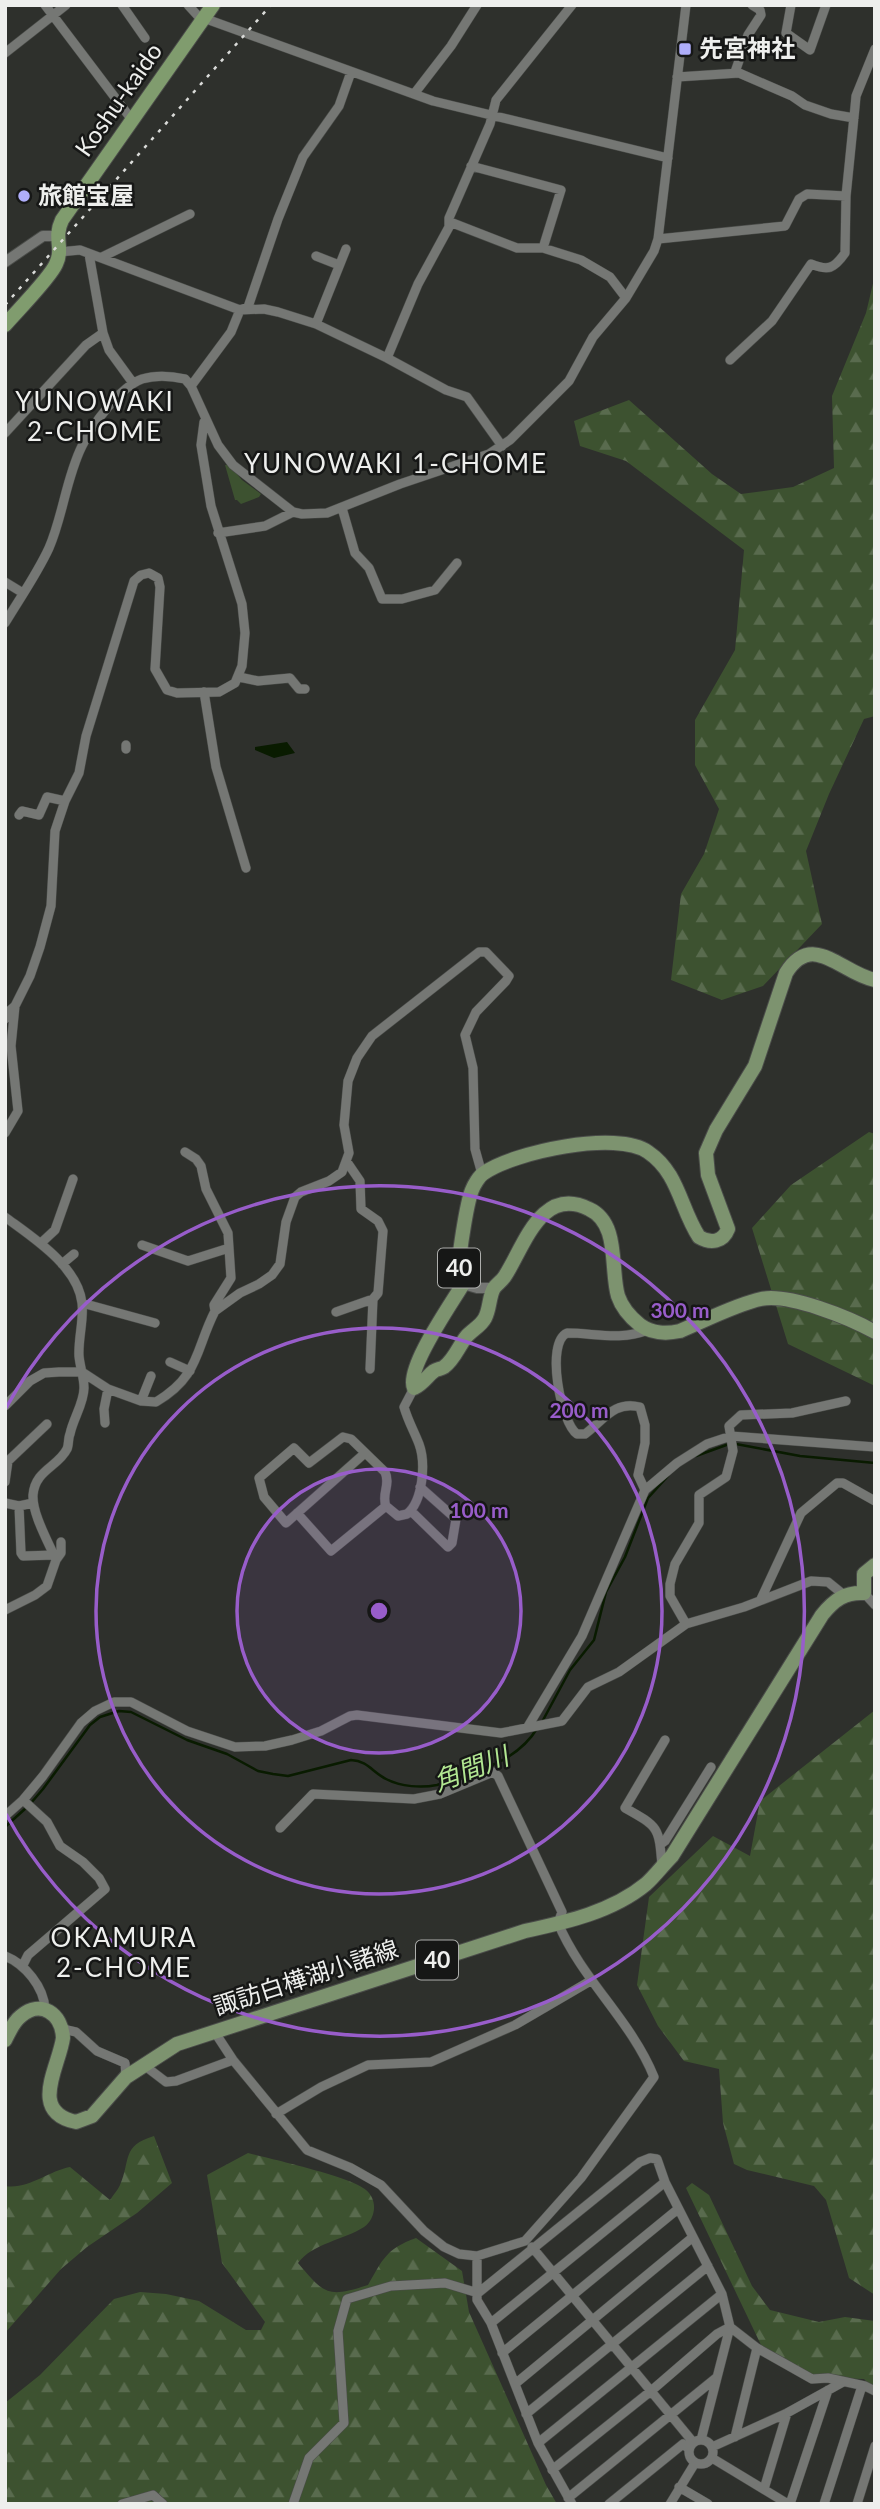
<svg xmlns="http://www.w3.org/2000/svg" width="880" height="2509" viewBox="0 0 880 2509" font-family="Lato,'Noto Sans JP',sans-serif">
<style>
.green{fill:#3d5230}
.forest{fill:url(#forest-firs)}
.water{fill:#091b00}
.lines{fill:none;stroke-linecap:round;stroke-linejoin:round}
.stream{stroke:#091b00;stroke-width:2.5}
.minor-casing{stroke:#4a4c49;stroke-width:10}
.tertiary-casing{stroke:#4a4c49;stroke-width:12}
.primary-casing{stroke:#4a4c49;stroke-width:16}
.trunk-casing{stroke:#4a4c49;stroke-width:16}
.minor{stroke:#757774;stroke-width:9}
.tertiary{stroke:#757774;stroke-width:10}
.primary{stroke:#7d936f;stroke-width:14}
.trunk{stroke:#809c6e;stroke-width:14}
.rail{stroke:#dadbd9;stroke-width:2.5;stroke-dasharray:3.5 7;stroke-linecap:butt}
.ring{fill:none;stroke:#985dca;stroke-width:3.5}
.poi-dot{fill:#afaefa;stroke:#161716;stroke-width:2.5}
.labels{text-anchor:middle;stroke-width:5;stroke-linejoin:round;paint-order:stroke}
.shield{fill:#161716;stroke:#adaeac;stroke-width:2}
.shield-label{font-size:23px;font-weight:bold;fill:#eeefed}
.poi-label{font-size:24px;font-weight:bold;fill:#eeefed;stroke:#161716;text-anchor:start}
.street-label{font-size:24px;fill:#eeefed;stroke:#161716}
.neighbourhood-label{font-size:26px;letter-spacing:2px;fill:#eeefed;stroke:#161716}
.water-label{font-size:26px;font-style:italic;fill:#b2e792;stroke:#161716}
.centre{fill:#985dca;stroke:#161716;stroke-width:3.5}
.ring-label{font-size:21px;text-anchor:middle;font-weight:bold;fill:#985dca;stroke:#161716;stroke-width:5;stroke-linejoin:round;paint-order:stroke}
</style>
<defs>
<pattern id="forest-firs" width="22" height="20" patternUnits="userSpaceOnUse" patternTransform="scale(1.75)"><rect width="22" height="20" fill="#3d5230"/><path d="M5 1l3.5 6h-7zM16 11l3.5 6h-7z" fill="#596b4e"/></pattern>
</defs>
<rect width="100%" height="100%" fill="#2e302c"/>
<path class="green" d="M225 465H229L242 480 261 494 259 497 241 504 237 500H235Z"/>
<path class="forest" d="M875 275V716L864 719 829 794 806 851 822 924 763 986 722 1000 671 980 681 894 704 854 719 809 695 765V720L735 650 744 550 626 461 580 446 574 421 629 400 712 474 741 494 793 487 834 468 832 396 866 313Z
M869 1132 875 1134V1386L788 1344 752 1228 791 1185Z
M875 1710V2295L849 2278 826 2200 814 2186 747 2170 734 2164 723 2123 719 2069 684 2061 658 2026 637 1985 649 1897 713 1836 750 1856 760 1801Z
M154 2136 172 2183 137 2213 87 2247 61 2269 5 2333V2186C28 2190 48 2171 70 2167L110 2200C113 2195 118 2190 120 2185 131 2160 121 2146 154 2136Z
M248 2153C271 2159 352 2177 366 2190 378 2200 376 2218 364 2227 344 2240 313 2243 298 2263 325 2295 328 2298 368 2285 383 2259 386 2249 416 2238L462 2271 469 2312 546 2485 557 2504H5V2403L40 2375 114 2299 140 2292 166 2294 199 2301 246 2330H261L265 2322 222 2263 207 2175Z
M692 2183 709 2195 752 2286 770 2310 819 2322 845 2317 875 2321V2391L864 2379 828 2378 795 2374 761 2345 686 2188Z"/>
<path class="water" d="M287 742 295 753 274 758 255 750V747Z"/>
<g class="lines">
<path class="stream" d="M736 1444 800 1456 875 1463
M696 1456 729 1444
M542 1722 570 1670 594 1640 606 1592 625 1557 648 1498 668 1476
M31 1803 43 1789 90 1725 100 1717 119 1711 131 1712 187 1740 227 1754 258 1771 273 1774 288 1776 351 1760C368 1761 372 1772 386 1779 401 1787 422 1788 437 1785 475 1771 516 1764 538 1727
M5 1827 26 1808"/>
<g class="minor-casing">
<path id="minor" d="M45 5 132 120
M122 5 145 38
M188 5 198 16 433 101 668 158
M791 5 786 33 810 50 826 5
M5 53 66 5
M735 72 748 35 761 15 760 10 752 5
M677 77 739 73 792 96 805 105 831 114 854 118
M414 94 451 46 477 5
M471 166 561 190 543 248
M450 222 517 248H543L581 260 610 277 626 298
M658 239 785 226 799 199 807 194 846 196
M59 252 80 250 240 310 264 309 278 312 316 324 387 358 446 390 467 397 502 446
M89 254 103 333 109 350 133 383
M316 256 339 265
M102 257 190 214
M316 324 346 249
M387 358 418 284 449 227V218L490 124 496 100 572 5
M730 360 772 321 811 264C828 271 834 269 845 253L846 196 855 107 856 96 875 49
M191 386 231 332 240 310 248 307 278 219 303 157 339 106 351 72
M5 433 86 345 103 333
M342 508 355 553 369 568 382 599H402L435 590 457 563
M218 533 265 526 293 512
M5 582 23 593
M5 623C20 598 37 574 49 548 63 516 66 478 82 446 92 425 120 387 142 379 155 375 172 376 185 379L191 386 218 445 233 465 293 512 302 514 327 513 400 484 489 454 510 440 569 381 593 337 626 298 654 251 658 239 686 5
M239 677 258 681 290 678 299 689H305
M204 692 216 767 246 868
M126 749V745
M19 815 22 811 39 815 47 797 65 801
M5 1019 7 1013 15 1006 30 976 40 947 51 906 55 831 65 801 79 773 86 736 134 581 141 575 149 573 158 578 160 587 155 669 167 690 177 693 219 692 235 683 242 666 245 633 242 604 211 506 201 445 204 422
M5 1133 18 1111 11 1046 15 1006
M185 1152 196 1159 201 1166 206 1189 228 1233 229 1248
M347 1162 360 1181 361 1209 378 1221 383 1231 378 1293 373 1299 370 1369
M5 1217C32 1237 78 1266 82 1303 84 1320 78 1339 79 1356 80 1367 84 1377 84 1388 84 1403 73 1419 70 1434 68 1438 69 1445 67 1449 58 1467 35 1470 33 1495 32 1514 49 1543 56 1560L47 1586 35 1595 5 1610
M41 1243 55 1230 73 1179
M62 1264 74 1254
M82 1303 155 1323
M215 1311 240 1293 259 1284 272 1275 280 1264 286 1222 295 1197 301 1192 329 1181 342 1172 349 1153 344 1125 348 1081 357 1058 372 1036 479 952H486L509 976 506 981 476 1012 465 1035 473 1068 475 1149 482 1174
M336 1312 373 1299
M170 1362 190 1371
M141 1401 151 1376
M5 1406 30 1381 44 1373 59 1372H82L108 1389 141 1401 156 1402C200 1376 195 1350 215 1311L214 1305 231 1278 229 1248 188 1261 142 1245
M105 1423 104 1409 108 1389
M365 1453 286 1523 264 1497 259 1478 294 1448 309 1463 343 1437 351 1439 385 1472C391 1485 381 1494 386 1506L398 1516 407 1514C423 1501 426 1463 419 1444 414 1431 408 1421 404 1407L414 1388
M5 1482 8 1461 47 1424
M645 1490 638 1475 645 1443V1425L640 1407C614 1400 603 1421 585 1434H577C561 1423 545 1343 567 1333 595 1333 619 1341 648 1330
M5 1503 19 1506 33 1503
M19 1506 21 1553 23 1556 54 1555
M411 1511 448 1547 452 1543 456 1519 420 1487
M297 1513 331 1551 386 1506
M56 1560 61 1553V1542
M864 1593 875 1605
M761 1599 801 1513 837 1483H843L875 1501
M686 1624 670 1596V1584L675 1564 699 1523V1495L726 1477 733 1451 729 1426 741 1415 792 1413 846 1401
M527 1728 582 1636 645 1490 677 1463 707 1444 731 1436 875 1447
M5 1816 23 1800 43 1776 81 1723 95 1711 114 1702H131L187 1731 235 1747 265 1746 292 1740 321 1731 350 1716 357 1715 501 1733 562 1721 588 1687 619 1672 686 1624 744 1607 811 1581 828 1582 844 1595
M661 1844 665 1841 711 1767
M662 1866C659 1827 659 1827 625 1808L665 1740
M5 1956C25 1964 44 1987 45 2009
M23 1965 28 1955 105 1889 99 1878 83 1862 60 1846 47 1822 23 1800
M63 2029 76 2032 97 2051 125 2063 126 2077
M214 2031 233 2060 307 2150 351 2168 381 2185 424 2231 444 2247 459 2254 477 2256 525 2241 581 2178 654 2077C631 2020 582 1980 558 1923L562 1912 498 1776 493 1772 440 1794 414 1799 313 1794 280 1828
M149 2069 166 2082 176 2081 233 2060
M276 2114 321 2087 368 2065 431 2062 515 2025 592 1980
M532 2247 693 2442
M477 2256V2300L491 2323 538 2443 572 2504
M491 2323 665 2182
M730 2327 757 2348 812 2379 828 2378 865 2386 875 2391
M502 2353 678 2209
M515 2384 693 2237
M526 2414 708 2266
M735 2437 757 2348
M689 2452a12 12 0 1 1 24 0a12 12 0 1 1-24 0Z
M538 2443 722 2294
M712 2447 787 2413 843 2382
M712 2458 788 2504
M552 2470 651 2391 717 2334 730 2327
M679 2487 708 2504
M764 2489 787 2413
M568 2498 716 2378
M122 2504 153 2495 163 2504
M293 2504 309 2458 344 2423 338 2331 347 2299 391 2286 445 2283 478 2293 640 2162 650 2158 657 2159 665 2182 722 2294 730 2327 701 2440
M609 2504 683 2444 689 2449
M670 2504 695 2463
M790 2504 828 2390
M824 2504 862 2386
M857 2504 875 2446"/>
</g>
<g class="tertiary-casing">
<path id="tertiary" d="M5 262 43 236H56
M463 1284 477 1288H494"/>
</g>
<g class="primary-casing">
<path id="primary" d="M875 980C842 974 813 930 786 973L755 1066 716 1130 706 1153 708 1175 728 1229C723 1242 711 1244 699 1237 680 1208 679 1173 648 1152 617 1130 514 1152 484 1173 479 1176 474 1185 472 1190 467 1202 457 1263 459 1274 460 1278 462 1281 463 1284 452 1303 405 1369 414 1388 424 1383 427 1376 434 1371 437 1369 441 1369 444 1367 454 1360 459 1346 466 1337 472 1330 481 1326 485 1318 490 1309 489 1296 494 1288 497 1284 502 1281 505 1276 524 1247 541 1185 589 1209 620 1223 610 1269 618 1296 622 1308 630 1317 640 1325 653 1334 666 1334 680 1331 704 1321 737 1304 761 1299 789 1293 850 1318 875 1332
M5 2040C10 2031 13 2022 21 2016 41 1999 62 2014 63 2038 59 2067 28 2112 76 2122L92 2116 126 2077 177 2044 525 1931C566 1922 612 1912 646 1884 655 1876 663 1865 672 1856L822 1615C834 1600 845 1592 864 1593V1574L875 1565"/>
</g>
<g class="trunk-casing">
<path id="trunk" d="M5 325C17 311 50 278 56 264 64 247 53 239 62 220L213 5"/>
</g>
<use href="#minor" class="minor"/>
<use href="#tertiary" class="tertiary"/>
<use href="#primary" class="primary"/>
<use href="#trunk" class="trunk"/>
<path class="rail" d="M5 305 271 5"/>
</g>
<circle cx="379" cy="1611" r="142" fill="#985dca" fill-opacity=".12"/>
<g class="ring">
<circle cx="379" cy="1611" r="142"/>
<circle cx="379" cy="1611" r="283"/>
<path d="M6 1408A425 425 0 1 1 6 1814"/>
</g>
<g class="poi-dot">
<rect x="678" y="42" width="14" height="14" rx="3.5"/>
<circle cx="24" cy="196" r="7"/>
</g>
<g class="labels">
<g class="shield">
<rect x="438" y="1248.5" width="42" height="39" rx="5"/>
<rect x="416" y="1940.5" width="42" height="39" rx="5"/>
</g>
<g class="shield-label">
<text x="459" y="1276">40</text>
<text x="437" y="1968">40</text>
</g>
<g class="poi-label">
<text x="699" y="57">先宮神社</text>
<text x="38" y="204">旅館宝屋</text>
</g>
<g class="street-label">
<text transform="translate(119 100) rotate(-55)" y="8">Koshu-kaido</text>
<text transform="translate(306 1978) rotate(-18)" y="8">諏訪白樺湖小諸線</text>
</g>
<g class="neighbourhood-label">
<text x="95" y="411">YUNOWAKI<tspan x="95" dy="30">2-CHOME</tspan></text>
<text x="396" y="473">YUNOWAKI 1-CHOME</text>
<text x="124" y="1947">OKAMURA<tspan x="124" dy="30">2-CHOME</tspan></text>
</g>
<g class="water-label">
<text transform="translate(471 1769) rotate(-21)" y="9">角間川</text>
</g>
</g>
<circle cx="379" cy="1611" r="10" class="centre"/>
<g class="ring-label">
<text x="680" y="1318">300 m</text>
<text x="579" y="1418">200 m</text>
<text x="479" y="1518">100 m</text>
</g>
<rect width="880" height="2509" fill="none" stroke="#eeefed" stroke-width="14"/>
</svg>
